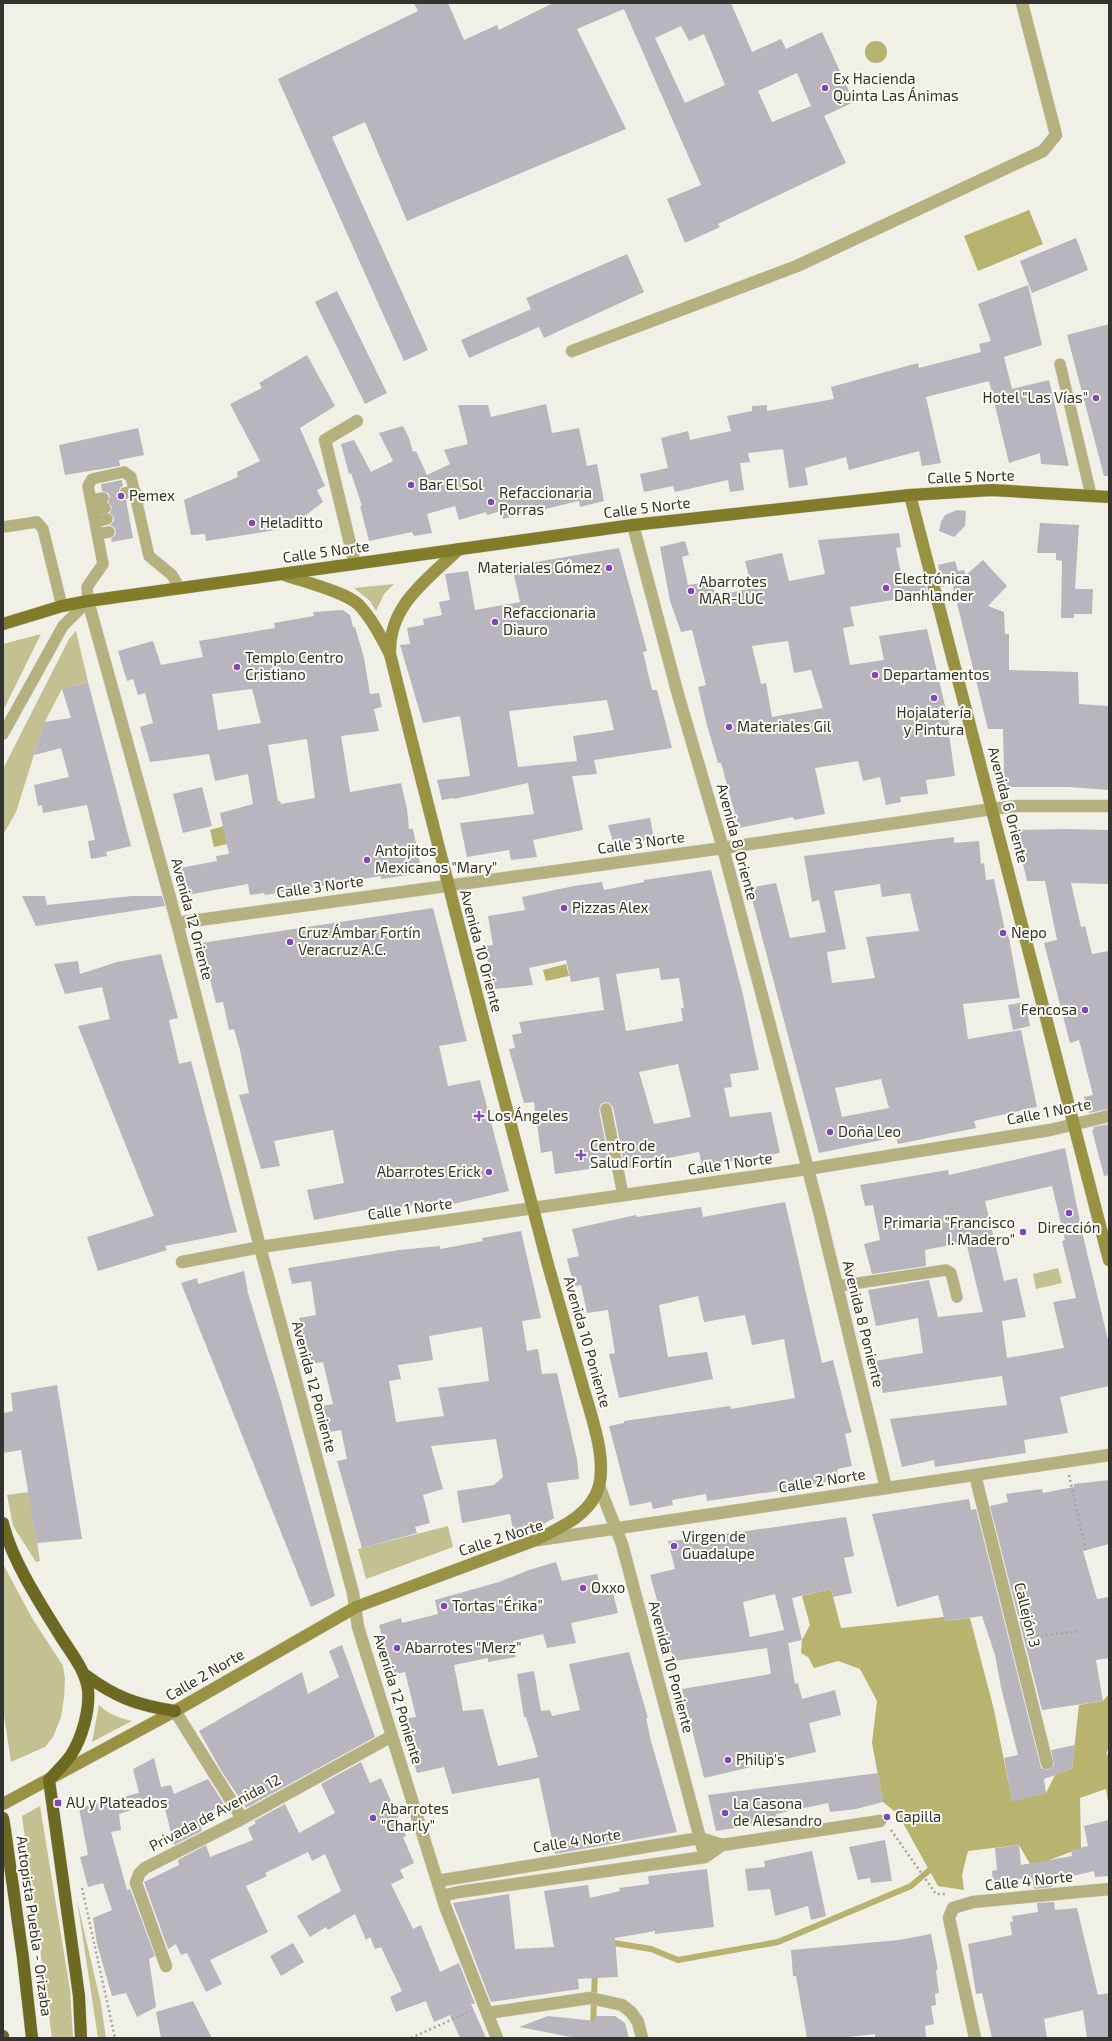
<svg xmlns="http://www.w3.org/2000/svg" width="1112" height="2041" viewBox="0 0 1112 2041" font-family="'Exo 2',sans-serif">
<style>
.green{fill:#c3c091}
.forest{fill:#b8b36e}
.water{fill:#b7b26d}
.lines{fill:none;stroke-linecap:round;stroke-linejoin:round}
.stream{stroke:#b7b26d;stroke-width:6}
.building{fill:#b9b5be;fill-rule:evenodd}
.lane-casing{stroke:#cecec5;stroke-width:12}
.street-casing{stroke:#cecec5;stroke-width:13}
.secondary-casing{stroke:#cecec5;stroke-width:13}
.primary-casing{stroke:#cecec5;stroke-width:13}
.highway-casing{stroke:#cecec5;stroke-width:13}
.path{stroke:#a5a59d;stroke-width:2.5;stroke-dasharray:2 3;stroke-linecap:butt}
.lane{stroke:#b4b17f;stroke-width:11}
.street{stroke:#b4b17f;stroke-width:12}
.secondary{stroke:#989242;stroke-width:12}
.primary{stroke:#827b29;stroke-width:12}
.highway{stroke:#6d6822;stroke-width:12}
.highway-bridge-casing{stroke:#cecec5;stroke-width:13;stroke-linecap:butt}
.highway-bridge{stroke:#6d6822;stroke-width:12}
.poi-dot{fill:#8246bc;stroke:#fefdf3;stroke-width:1.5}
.labels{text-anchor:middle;stroke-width:4;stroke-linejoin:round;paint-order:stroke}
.poi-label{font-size:15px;fill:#33332f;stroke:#fefdf3;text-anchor:start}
.street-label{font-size:15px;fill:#33332f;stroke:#fefdf3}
</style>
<rect width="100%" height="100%" fill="#f0f0e6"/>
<path class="green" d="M394 584 384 594 376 611 370 601 354 588Z
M76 631 88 682 62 689 44 723 16 812 3 835V769L69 639Z
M41 634 3 711V644Z
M1058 1268 1062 1283 1036 1289 1033 1274Z
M29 1492 40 1561 36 1562 13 1526 7 1495Z
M448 1526 453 1547 366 1579 358 1549Z
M3 1564 32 1618 63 1666 65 1679 64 1697 61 1717 53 1737 45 1747 11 1762 3 1709Z
M99 1705C108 1714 119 1718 132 1721L92 1742Z
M40 1806 70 1990 73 2038H52L22 1816Z
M77 1900 101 2004 106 2038H98Z"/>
<path class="forest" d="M831 1589 841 1628 944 1617 945 1621 970 1618 994 1710 1012 1801 1046 1793 1055 1775 1072 1769 1079 1705 1103 1701 1109 1694V1746L1106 1755 1109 1754V1808L1106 1789 1080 1798 1081 1848 1047 1861 1030 1864 1019 1845 968 1851 962 1875 964 1890 938 1886 898 1814 883 1802 872 1743 877 1701 860 1669 838 1661 814 1668 808 1657 801 1653 802 1640 810 1625 802 1596Z"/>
<path class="water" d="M865 52a11 11 0 1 1 22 0a11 11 0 1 1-22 0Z
M1029 210 1043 244 978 271 964 236Z
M231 824 236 842 214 847 210 830Z
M566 964 569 976 546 981 543 970Z"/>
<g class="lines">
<path class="stream" d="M608 1942 651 1949 678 1960 778 1942 911 1886 983 1824 1052 1798 1081 1776 1109 1704
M580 2038 593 2028 595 1970"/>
</g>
<path class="building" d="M414 3H448L464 40 497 25 499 30 553 3H731L752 52 781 39 786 49 822 32 854 102 824 116 846 163 718 224 720 227 685 243 667 199 701 185 624 9 577 29 626 129 407 221 365 122 332 137 428 350 404 361 278 79 418 11ZM681 26 689 41 704 34 725 85 685 103 655 38ZM797 73 811 106 772 122 758 91Z
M1076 238 1088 270 1032 293 1020 261Z
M627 254 644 292 544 338 539 327 469 358 461 340 531 309 526 298Z
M1028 285 1042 345 1004 357 1012 389 1049 380 1069 466 1041 464 1040 453 1009 463 989 381 926 397 941 463 922 466 919 451 849 470 846 457 805 468 808 485 789 488 783 449 748 453 750 462 740 463 744 490 730 492 728 480 675 492 673 486 644 492 640 474 668 468 661 438 688 431 690 440 731 431 727 416 752 411V406L767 405V411L834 399 831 387 918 363 919 368 981 352 979 344 991 341 978 304Z
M337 291 387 393 365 404 315 302Z
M1109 324V476H1104L1067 335Z
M307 355 335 406 300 428 325 486 317 490 323 502 289 528 206 541 205 534 191 535 184 500 238 477 237 472 260 461 230 404 262 388 259 383Z
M546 404 552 433 579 428 587 466 597 464 604 501 580 507 579 501 503 519 501 511 487 515 486 512 459 520 455 506 427 514 432 533 414 536 412 532 369 541 360 506H362L351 473 349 474 341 444 354 440 371 472 393 461 379 433 403 426 409 438 413 452 416 451 427 475 450 464 444 450 468 444 458 405H488L491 417Z
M138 428 144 455 119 460 120 466 65 475 59 445Z
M122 480 123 486 120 488 118 494 120 498 126 500 133 538 112 542 111 539 116 534 115 528 110 525 114 521V518L110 513 112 507 108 502 110 496 108 493 102 491 101 484Z
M957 510 966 511 965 526 954 537 939 531 941 522 945 515Z
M1040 523 1079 525 1075 589H1093L1092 614H1074V618H1061L1062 561 1056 560V553H1037Z
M899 533 901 547 896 548 902 580 923 577 927 591 911 597 850 607 854 626 843 628 850 665 884 660 879 636 927 629 950 727H948L955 776 926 780 928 794 900 797 901 802 886 805 880 777 863 781 858 761 815 768 825 814 794 820 793 817 739 828 721 763H718L707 725 698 687 706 685 692 630 681 632 670 601 660 547 685 541 689 555 682 557 688 585 711 582 716 596 752 588 745 561 782 553 789 581 825 574 818 540ZM788 641 794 673 811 670 823 708 772 717 766 683 761 684 752 646Z
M619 548 647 651 643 652 652 690H657L672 748 594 760 597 774 572 776 583 830 533 840 537 857 511 860 509 850 467 857 460 823 534 814 528 783 454 799V798L442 800 437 780 470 776 460 716 423 723 400 645 410 644 407 628 424 625 423 619 442 615 439 602 450 600 445 574 468 571 475 610 520 602 512 566ZM607 700 614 730 573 736 577 761 518 767 509 711Z
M983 560 1007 586 988 606 1004 612 1005 634H1009V670L1078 672 1079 704 1109 706V790L1069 787H1004L999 771H1004L1003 729H988L953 587 959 581 942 587 938 574H940L938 565 955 561 958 571 964 570 966 575Z
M343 610 350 615 353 627H355L364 658 370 694 379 693 382 707 374 709 379 731 341 736 350 792 401 783 407 809 409 829H413L422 873 381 879V876L265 895 264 893 250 895 248 884 187 895 180 868 217 861 216 856 229 854 220 813 253 804 248 774 215 781 209 754 150 762 140 727 153 723 145 693 138 695 133 679 127 681 118 651 153 641 161 665 203 657 199 641 275 628 274 623 314 616 313 612ZM252 689 261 723 218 730 212 694ZM307 739 315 798 281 804 280 801H278L268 745Z
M88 682 131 846 106 852 107 856 91 859 88 841 95 840 87 805 43 813 42 805 38 806 34 785 69 777 61 748 34 755 44 722 71 718 62 689Z
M202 787 212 826 183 833 173 794Z
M650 818 654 839 614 845 608 825Z
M1065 829 1109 830V884L1071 883 1081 927 1085 926 1092 954 1109 951V1109L1089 1113 1084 1097 1093 1095 1079 1040 1070 1043 1044 943 1057 940 1045 881H1027L1015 830Z
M954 837V843L979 841 981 864 984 863 986 880 994 879 1005 931 1009 938 1020 998 963 1004 968 1039 1021 1030 1037 1107 974 1121 976 1128 913 1141 898 1144 896 1137 819 1153 749 888 776 883 790 938 826 932 819 900 812 902 804 856ZM880 884 882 897 910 893 919 931 866 937 875 978 832 983 827 952 846 949 834 891ZM881 1079 889 1108 842 1117 835 1088Z
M711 870 743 995 759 1070 730 1074 732 1087 724 1088 730 1117 771 1112 780 1153 702 1166 699 1152 664 1159V1164L629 1168 627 1163H624L613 1107 609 1103 605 1102 601 1104 599 1110 610 1166 555 1174 552 1151 541 1153 534 1102 524 1103 509 1049 515 1048 512 1035 522 1033 519 1022 604 1010 599 977 571 982 566 960 529 968 533 985 495 989 484 946 493 945 488 916 525 910 522 897 574 886 602 882 604 890 644 882V880ZM659 968 661 980 679 978 684 1008H681L683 1021 626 1031 616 974ZM678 1064 691 1117 654 1124 639 1072Z
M22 896H45L47 905 132 896H162L165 906 36 926Z
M433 908 467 1041 439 1046 448 1086 480 1080 509 1191 453 1204 451 1198 430 1203 429 1201 371 1215 370 1209 314 1220 307 1190 344 1183 333 1130 274 1141 280 1166 261 1169 239 1095 249 1093 240 1050 234 1029 229 1030 223 1002 216 1003 201 943Z
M161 954 178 1018 169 1020 179 1064 191 1061 237 1232 165 1246 167 1250 98 1271 87 1237 154 1216 78 1026 110 1019 102 987 65 994 54 964 78 961 80 974 117 962Z
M1025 1002 1030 1026 1013 1030 1008 1005Z
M1109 1124V1175L1104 1176 1092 1130H1094L1093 1127Z
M1065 1148 1083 1236 1109 1344V1386L1060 1397 1068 1433 1024 1440 1026 1453 935 1467 934 1460 902 1467 890 1419 1007 1405 1002 1376 883 1393 875 1361 923 1353 918 1318 876 1326 868 1290 929 1280 938 1317 983 1312 966 1242 925 1250 926 1266 872 1274 864 1244 880 1240 873 1205 865 1206 860 1185 948 1170 949 1175ZM1052 1186 1065 1240 1062 1241 1076 1298 1053 1302 1064 1348 1007 1358 1002 1321 1026 1317 1017 1278 1004 1281 985 1201Z
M785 1202 822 1363 833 1360 849 1423 852 1432 845 1434 852 1466 837 1469 839 1479 791 1489 707 1501 706 1494 672 1500 673 1505 653 1509 651 1502 630 1506 609 1426 624 1423V1421L730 1406 731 1409 795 1398 784 1339 752 1345 745 1315 704 1322 698 1296 659 1305 668 1357 707 1352 713 1379 619 1398 609 1354 615 1353 608 1310 587 1313 581 1285 574 1286 567 1259 579 1256 572 1229 636 1215 637 1217 701 1207 703 1217Z
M521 1231 541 1318 522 1321 527 1351 538 1349 542 1374 557 1373 577 1459 579 1479 547 1483 554 1518 535 1529 514 1535 510 1514 462 1523 457 1491 494 1485 503 1477 496 1439 431 1446 443 1489 423 1495 430 1523 415 1527 417 1533 362 1548 337 1461 347 1459 341 1430 330 1432 322 1406 333 1404 323 1362 310 1364 299 1318 316 1315 311 1281 292 1284 288 1268 399 1250 440 1246V1249L483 1241 482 1238ZM482 1327 489 1381 438 1388 444 1416 396 1422 389 1381 401 1379 398 1365 433 1360 429 1336Z
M244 1271 248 1293 281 1401 335 1596 311 1607 181 1283 197 1278 198 1284Z
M57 1385 82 1539 37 1543 21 1450 3 1453V1413L13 1411 11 1393Z
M1109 1480V1544L1083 1551 1097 1599 1109 1597V1658L1096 1660 1103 1701 1042 1710 990 1506 1008 1502 1006 1494 1042 1489 1043 1493 1074 1487V1484Z
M969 1499 971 1510 976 1509 1041 1768 1048 1770 1054 1765 1051 1750 1075 1745 1072 1769 1044 1779 1046 1793 1012 1802 1004 1758 1018 1755 1001 1687 995 1655 982 1616 945 1621 938 1595 897 1607 872 1514Z
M846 1517 854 1556 844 1558 852 1593 833 1597 831 1589 792 1598 802 1640 788 1643 795 1684 798 1683 802 1699 835 1690 841 1715 809 1723 816 1752 704 1778 682 1689 771 1674 767 1648 674 1661 650 1575 675 1569 668 1541 703 1538 740 1531V1532ZM775 1594 784 1630 750 1637 743 1602Z
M556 1562 562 1581 597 1574 603 1595 613 1593 618 1613 571 1623 576 1643 547 1648 543 1634 513 1641 516 1657 488 1662V1658L454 1665 463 1711 483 1709 498 1766 538 1757 526 1717H524L517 1674 534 1671 541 1711 550 1710 552 1716 580 1710 569 1664 629 1652 648 1718H646L651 1741 677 1832 555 1854 539 1778 452 1794 444 1767 417 1773 402 1719 416 1717 405 1672 392 1675 379 1625 401 1618 402 1623 438 1614 435 1600 499 1582 529 1570Z
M342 1645 375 1737 246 1808 222 1772 199 1731 302 1672 308 1694 339 1677 329 1651Z
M154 1758 161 1787 171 1785 174 1794 208 1779 224 1804 198 1818 202 1831 174 1845 163 1800 119 1814 121 1830 111 1832 127 1890 130 1889 155 1956 149 1959 156 2007 137 2017 126 1993 112 1996 97 1944 93 1918 112 1910 103 1883 88 1887 80 1857 88 1855 79 1808 139 1793 133 1769Z
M361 1762 370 1783 381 1778 406 1836 403 1837 414 1863 400 1870 404 1878 391 1884 413 1929 421 1925 440 1972 459 1963 475 2004H471L486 2038H460L450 2015 434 2022 426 2001 396 2012 390 1997 402 1991 381 1947 375 1949 370 1937 366 1940 355 1914 328 1930 326 1927 310 1937 297 1916 341 1891 325 1854 312 1861 308 1852 265 1873 267 1876 246 1886 268 1932 210 1960 222 1984 206 1992 187 1953 181 1955 176 1944 168 1949 144 1882 179 1865 178 1860 206 1845 210 1857 253 1840 248 1828 256 1823 254 1821 285 1804 299 1833 335 1813 321 1784Z
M878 1773 883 1802 856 1809 830 1812 828 1803 776 1814 778 1821 716 1831 708 1795Z
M1109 1820V1876L1095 1877 1094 1871 1051 1881 1052 1887 1034 1889 1032 1878 993 1882 992 1871 997 1870 995 1848 1019 1845 1021 1865 1072 1856 1071 1850 1088 1846 1084 1826Z
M885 1840 892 1881 871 1883 870 1878 858 1880 849 1847Z
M812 1851 826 1916 811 1920 808 1906 775 1916 770 1889 748 1891 745 1869 765 1867 764 1861Z
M707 1869 714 1927 655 1934V1931L615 1938 618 1977 578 1979 579 1989 491 2002 453 1903 509 1894 515 1949 554 1947 544 1891 588 1885 590 1898 620 1891 619 1888 649 1884 648 1876Z
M1054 1902 1055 1910 1077 1908 1098 1995 1109 1993V2038H1087L1083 2010 1044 2019 1047 2038H992L982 1993 976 1994 968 1944 1012 1935 1010 1922H1013L1012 1916 1038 1912 1037 1903Z
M931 1934 938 1970H936L939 1993 935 1994 936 2005 931 2006 934 2024 925 2026 926 2038H875V2034L839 2038H807L796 1976H793L791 1950 899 1940Z
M293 1943 304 1962 281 1976 270 1956Z
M193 2001 212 2038H161L156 2012Z
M548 2016 595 2021V2016H615L625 2023 629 2038H576L519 2027Z"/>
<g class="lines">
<g class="lane-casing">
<path id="lane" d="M1060 364 1091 495
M125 493 135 491
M91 500 103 498
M93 510 105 508
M95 522 107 519
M3 527 37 522 43 529 62 606
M98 534 109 532
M3 734 63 626 88 601 87 587 103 564 88 486 92 479 124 472 131 477 149 556 172 575 179 587
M606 1109 623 1195
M838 1286 946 1270 951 1273 957 1297"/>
</g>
<g class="street-casing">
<path id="street" d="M572 351 797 266 1043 151 1056 135 1022 3
M633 525 677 691 723 848 819 1211 886 1488
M355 564 325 440 357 421
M88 601 177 923 260 1247 353 1593 358 1627 445 1906 497 2038
M177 923 723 848 992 809 1017 806H1109
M182 1262 260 1247 807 1169 1050 1130 1109 1116
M975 1475 1047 1763
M599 1486 622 1544 705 1857
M538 1540 1109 1455
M175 1711 242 1818
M437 1881 700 1838 722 1845
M442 1896 459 1892 705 1857 722 1845 880 1821
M166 1966 136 1883 139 1874 145 1868 236 1822 392 1736
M488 2013 590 1998 622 2005 631 2012 638 2022 642 2038
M975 2038 949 1918 953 1908 973 1902 1109 1889"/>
</g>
<g class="secondary-casing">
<path id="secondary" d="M910 495 1109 1260
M390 651C390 604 428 579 459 549
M3 1804 175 1711 356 1607 536 1540C560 1528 592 1514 599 1486 607 1455 589 1410 581 1380 570 1342 559 1304 548 1265 494 1062 441 859 390 654 381 637 372 619 359 605 346 592 301 581 282 574"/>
</g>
<g class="primary-casing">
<path id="primary" d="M3 624 62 606 88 601 633 525 910 495 992 490 1109 497"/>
</g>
<g class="highway-casing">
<path id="highway" d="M3 1523C11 1559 41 1605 61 1637 71 1653 86 1671 88 1690 90 1710 82 1738 71 1755 65 1764 56 1772 49 1780L79 1996 81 2038
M84 1674C115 1697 136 1705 175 1711
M5 1830 23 1958 32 2038
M3 2036V2038"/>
</g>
<path class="path" d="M1069 1475 1086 1551
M1031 1637 1081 1631
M891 1830 936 1894H946
M82 1888 115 2038
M411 2038 471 2011"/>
<use href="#lane" class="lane"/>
<use href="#street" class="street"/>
<use href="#secondary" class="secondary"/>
<use href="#primary" class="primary"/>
<use href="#highway" class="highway"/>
<g class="highway-bridge-casing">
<path id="highway-bridge" d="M3 1818 5 1830"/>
</g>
<use href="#highway-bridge" class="highway-bridge"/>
</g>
<g class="poi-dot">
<circle cx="825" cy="88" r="4"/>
<circle cx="1096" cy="398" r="4"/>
<circle cx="411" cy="485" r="4"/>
<circle cx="121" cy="496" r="4"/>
<circle cx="491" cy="502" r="4"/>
<circle cx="252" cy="523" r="4"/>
<circle cx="609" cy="568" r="4"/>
<circle cx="886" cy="588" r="4"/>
<circle cx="691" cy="591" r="4"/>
<circle cx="495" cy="622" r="4"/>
<circle cx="237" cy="667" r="4"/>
<circle cx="875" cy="675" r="4"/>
<circle cx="934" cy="698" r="4"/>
<circle cx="729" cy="727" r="4"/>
<circle cx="367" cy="860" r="4"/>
<circle cx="564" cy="908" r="4"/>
<circle cx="1003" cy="933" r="4"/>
<circle cx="290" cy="942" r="4"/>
<circle cx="1085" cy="1010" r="4"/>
<path d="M477 1110h4v4h4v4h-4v4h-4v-4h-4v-4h4z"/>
<circle cx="830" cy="1132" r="4"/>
<path d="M579 1149h4v4h4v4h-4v4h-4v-4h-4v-4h4z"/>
<circle cx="489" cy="1172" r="4"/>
<circle cx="1069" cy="1213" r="4"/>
<circle cx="1023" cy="1232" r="4"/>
<circle cx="674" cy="1546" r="4"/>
<circle cx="583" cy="1588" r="4"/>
<circle cx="444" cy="1606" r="4"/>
<circle cx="397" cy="1648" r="4"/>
<circle cx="728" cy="1760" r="4"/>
<rect x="54" y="1799" width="8" height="8" rx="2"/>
<circle cx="725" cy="1813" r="4"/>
<circle cx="887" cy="1817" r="4"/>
<circle cx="373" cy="1818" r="4"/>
</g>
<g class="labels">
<g class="poi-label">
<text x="833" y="84">Ex Hacienda<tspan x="833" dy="17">Quinta Las Ánimas</tspan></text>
<text x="1088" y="403" text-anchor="end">Hotel "Las Vías"</text>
<text x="419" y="490">Bar El Sol</text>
<text x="499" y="498">Refaccionaria<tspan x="499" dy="17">Porras</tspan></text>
<text x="129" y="501">Pemex</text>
<text x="260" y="528">Heladitto</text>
<text x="601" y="573" text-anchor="end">Materiales Gómez</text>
<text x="894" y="584">Electrónica<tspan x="894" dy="17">Danhlander</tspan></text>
<text x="699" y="587">Abarrotes<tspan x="699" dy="17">MAR-LUC</tspan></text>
<text x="503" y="618">Refaccionaria<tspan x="503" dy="17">Diauro</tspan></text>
<text x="245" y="663">Templo Centro<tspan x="245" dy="17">Cristiano</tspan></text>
<text x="883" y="680">Departamentos</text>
<text x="934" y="718" text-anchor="middle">Hojalatería<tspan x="934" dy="17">y Pintura</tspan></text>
<text x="737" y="732">Materiales Gil</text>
<text x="375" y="856">Antojitos<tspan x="375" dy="17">Mexicanos "Mary"</tspan></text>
<text x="572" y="913">Pizzas Alex</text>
<text x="298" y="938">Cruz Ámbar Fortín<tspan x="298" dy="17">Veracruz A.C.</tspan></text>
<text x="1011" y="938">Nepo</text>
<text x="1077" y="1015" text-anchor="end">Fencosa</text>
<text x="487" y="1121">Los Ángeles</text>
<text x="838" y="1137">Doña Leo</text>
<text x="590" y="1151">Centro de<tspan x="590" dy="17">Salud Fortín</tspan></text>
<text x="481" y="1177" text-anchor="end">Abarrotes Erick</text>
<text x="1015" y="1228" text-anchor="end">Primaria "Francisco<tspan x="1015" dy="17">I. Madero"</tspan></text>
<text x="1069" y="1233" text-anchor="middle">Dirección</text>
<text x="682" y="1542">Virgen de<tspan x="682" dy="17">Guadalupe</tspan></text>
<text x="591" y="1593">Oxxo</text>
<text x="452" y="1611">Tortas "Érika"</text>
<text x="405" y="1653">Abarrotes "Merz"</text>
<text x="736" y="1765">Philip's</text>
<text x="66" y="1808">AU y Plateados</text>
<text x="733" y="1809">La Casona<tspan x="733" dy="17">de Alesandro</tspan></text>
<text x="381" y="1814">Abarrotes<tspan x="381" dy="17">"Charly"</tspan></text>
<text x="895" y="1822">Capilla</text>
</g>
<g class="street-label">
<text transform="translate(971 477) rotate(-2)" y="5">Calle 5 Norte</text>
<text transform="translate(647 508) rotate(-7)" y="5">Calle 5 Norte</text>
<text transform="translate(326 552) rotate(-8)" y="5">Calle 5 Norte</text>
<text transform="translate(1008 805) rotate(75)" y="5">Avenida 6 Oriente</text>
<text transform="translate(737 842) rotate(75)" y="5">Avenida 8 Oriente</text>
<text transform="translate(641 843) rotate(-8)" y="5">Calle 3 Norte</text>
<text transform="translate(320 887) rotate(-8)" y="5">Calle 3 Norte</text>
<text transform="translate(192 919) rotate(75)" y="5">Avenida 12 Oriente</text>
<text transform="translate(481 951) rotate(75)" y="5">Avenida 10 Oriente</text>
<text transform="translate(1049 1112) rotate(-11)" y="5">Calle 1 Norte</text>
<text transform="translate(730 1164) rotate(-8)" y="5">Calle 1 Norte</text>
<text transform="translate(410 1209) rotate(-8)" y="5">Calle 1 Norte</text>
<text transform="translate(863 1324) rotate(76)" y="5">Avenida 8 Poniente</text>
<text transform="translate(587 1342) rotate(74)" y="5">Avenida 10 Poniente</text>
<text transform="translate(314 1387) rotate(75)" y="5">Avenida 12 Poniente</text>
<text transform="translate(822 1481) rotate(-9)" y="5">Calle 2 Norte</text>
<text transform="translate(501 1538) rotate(-18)" y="5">Calle 2 Norte</text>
<text transform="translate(1027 1615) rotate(76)" y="5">Callejón 3</text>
<text transform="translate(671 1667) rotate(75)" y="5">Avenida 10 Poniente</text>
<text transform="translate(205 1675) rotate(-30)" y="5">Calle 2 Norte</text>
<text transform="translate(398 1699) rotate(73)" y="5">Avenida 12 Poniente</text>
<text transform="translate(215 1813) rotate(-28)" y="5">Privada de Avenida 12</text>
<text transform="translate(577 1841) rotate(-9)" y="5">Calle 4 Norte</text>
<text transform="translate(1029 1881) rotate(-6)" y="5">Calle 4 Norte</text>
<text transform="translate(34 1926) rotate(82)" y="5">Autopista Puebla - Orizaba</text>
</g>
</g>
<rect width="1112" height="2041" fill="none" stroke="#33332f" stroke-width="8"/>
</svg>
